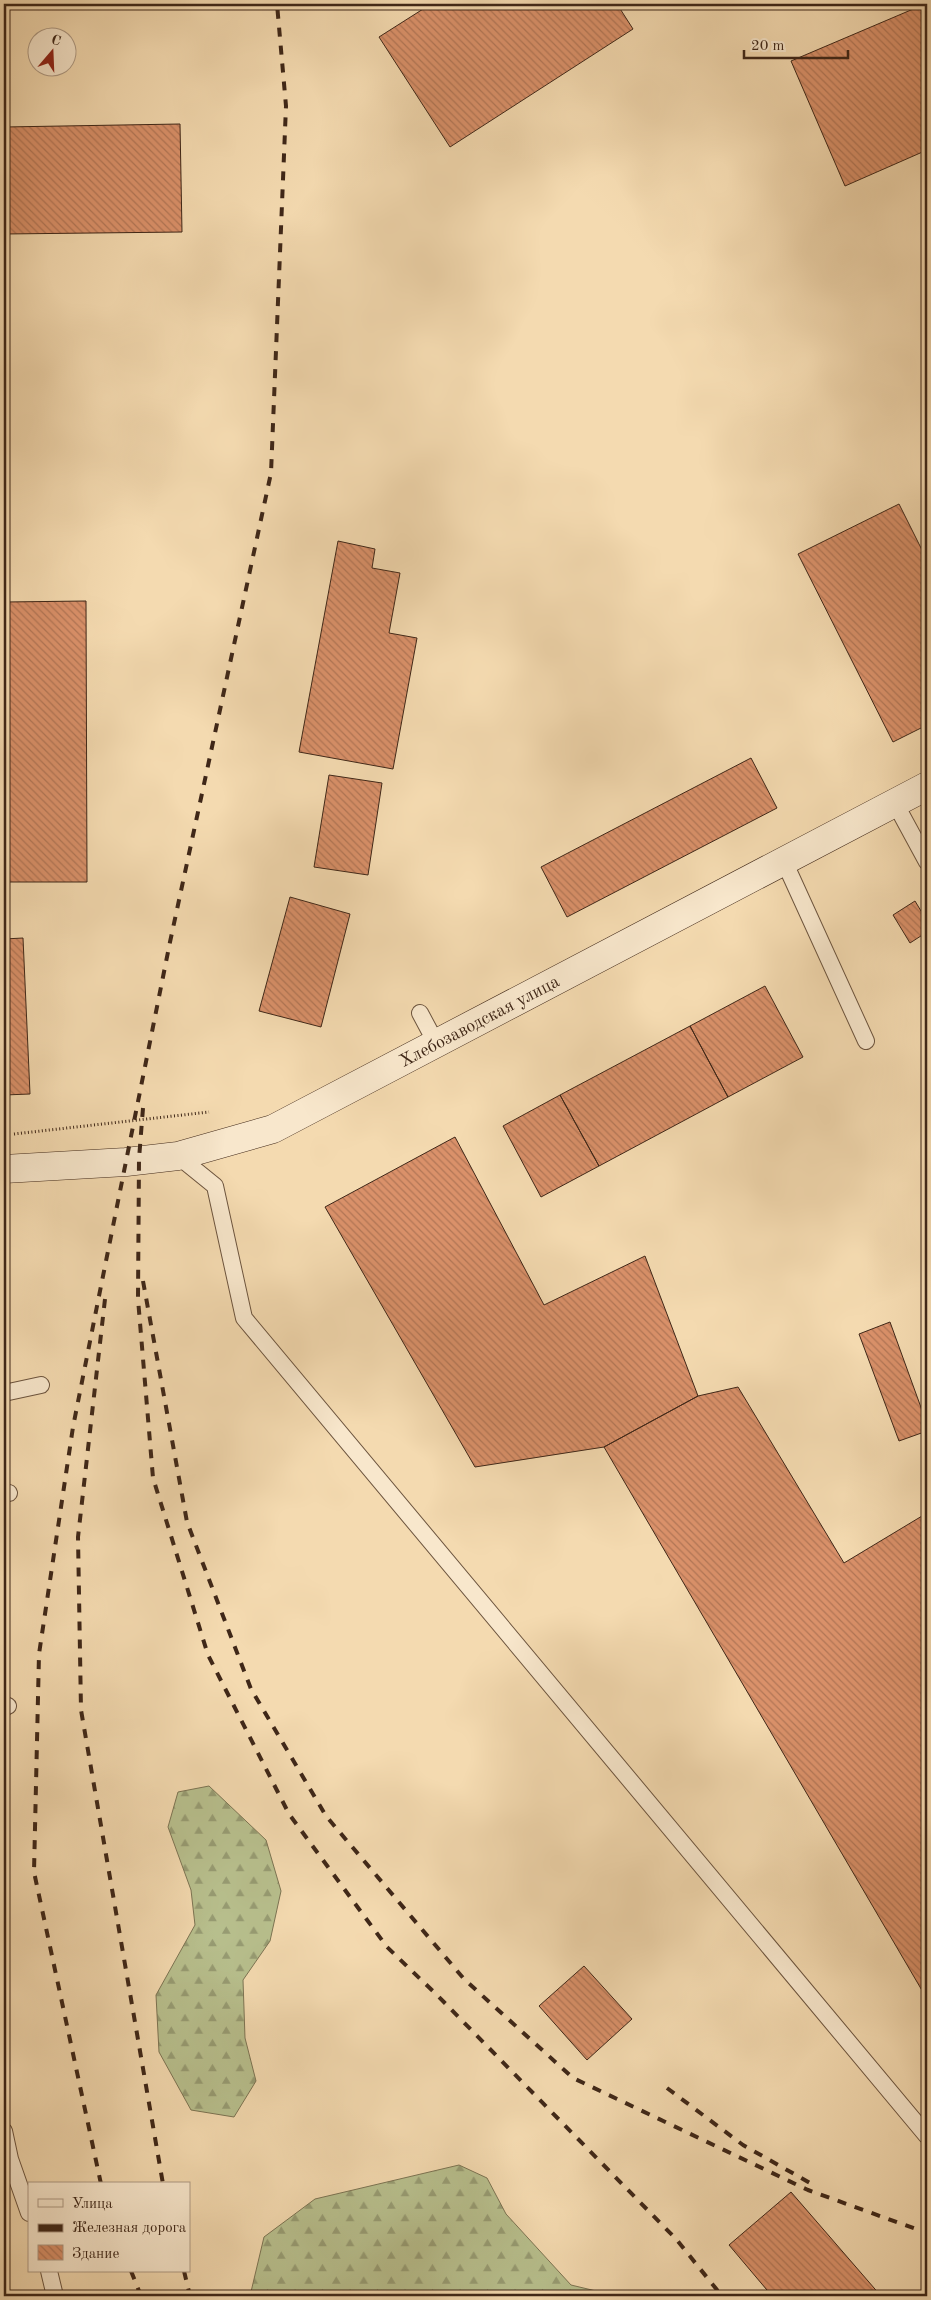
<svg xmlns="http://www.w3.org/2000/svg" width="931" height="2300" viewBox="0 0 931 2300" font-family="'Old Standard TT',serif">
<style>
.forest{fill:url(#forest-firs);stroke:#7c7453}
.building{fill:url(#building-back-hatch);stroke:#3f2718}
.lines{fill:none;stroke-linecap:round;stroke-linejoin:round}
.service-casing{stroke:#6c543e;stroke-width:18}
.secondary-casing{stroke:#3f2718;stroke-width:29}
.path{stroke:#3f2718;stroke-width:3;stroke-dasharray:1 2.5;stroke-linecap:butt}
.service{stroke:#f8e7cc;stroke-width:16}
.secondary{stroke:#f8e7cc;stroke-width:28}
.rail{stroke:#3f2718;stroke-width:4;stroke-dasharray:9 9;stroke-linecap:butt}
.labels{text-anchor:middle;stroke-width:4;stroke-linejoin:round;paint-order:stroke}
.street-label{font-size:18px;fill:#3f2718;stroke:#f8e7cc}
</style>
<defs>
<pattern id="forest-firs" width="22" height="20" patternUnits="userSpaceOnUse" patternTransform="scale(1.25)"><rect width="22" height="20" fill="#b8c08e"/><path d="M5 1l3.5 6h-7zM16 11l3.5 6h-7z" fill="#979c73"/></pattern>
<pattern id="building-back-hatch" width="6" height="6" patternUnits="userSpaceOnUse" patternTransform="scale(1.25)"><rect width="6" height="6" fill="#da916a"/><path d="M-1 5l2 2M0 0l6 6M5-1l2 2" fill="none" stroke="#b27656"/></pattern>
</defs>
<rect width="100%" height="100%" fill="#f4dab0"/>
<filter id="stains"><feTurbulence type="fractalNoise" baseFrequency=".004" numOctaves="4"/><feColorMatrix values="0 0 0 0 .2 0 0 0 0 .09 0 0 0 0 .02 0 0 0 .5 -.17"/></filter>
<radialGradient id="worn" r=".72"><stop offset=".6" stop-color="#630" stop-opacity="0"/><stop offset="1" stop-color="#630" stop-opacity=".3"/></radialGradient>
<path class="forest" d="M209 1786 266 1840 281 1891 270 1941 243 1980 245 2038 256 2081 234 2117 191 2110 159 2052 156 1995 195 1925 191 1890 168 1827 178 1792Z
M459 2165 487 2178 506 2214 571 2285 617 2296H250L264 2237 315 2199Z"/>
<path class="building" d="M431 4H617L633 29 450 147 379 37Z
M925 4H927V150L845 186 791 61Z
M180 124 182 232 4 234V127Z
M899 504 927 560V725L893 742 798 554Z
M338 541 375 549 372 568 400 573 389 633 417 638 393 769 299 752Z
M4 586 5 602 86 601 87 882H4Z
M751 758 777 808 567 917 541 867Z
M329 775 382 783 368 875 314 867Z
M290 897 350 914 321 1027 259 1011Z
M915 901 927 921V932L910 943 893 915Z
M23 938 30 1094 4 1095V939Z
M765 986 803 1057 728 1097 690 1026Z
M690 1026 728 1097 599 1166 560 1095Z
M560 1095 599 1166 541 1197 503 1126Z
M455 1137 544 1305 645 1256 698 1396 604 1447 475 1467 325 1207Z
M890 1322 927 1424V1431L899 1441 859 1334Z
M738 1387 844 1563 927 1513V1999L604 1447 698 1396Z
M584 1966 632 2019 587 2060 539 2006Z
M791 2192 881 2296H772L729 2245Z"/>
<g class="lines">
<g class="service-casing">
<path id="service" d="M895 803 927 862
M784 861 866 1041
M420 1013 436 1043
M178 1156 215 1186 244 1318 927 2136
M4 1393 41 1385
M4 1494 9 1493
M4 1707 8 1706
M4 2131 10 2159 29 2213
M49 2271 55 2296"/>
</g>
<g class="secondary-casing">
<g id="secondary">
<path id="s1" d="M4 1169 126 1162 178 1156 273 1129 927 786"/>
</g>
</g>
<path class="path" d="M14 1134 209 1112"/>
<use href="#service" class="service"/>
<use href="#secondary" class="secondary"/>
<path class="rail" d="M143 1108 139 1159 138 1299 153 1478 208 1655 289 1814 387 1947 438 1996 676 2239 722 2296
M143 1281 187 1522 251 1689 326 1816 464 1979 573 2078 808 2190 927 2233
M105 1299 78 1537 81 1710 163 2184
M667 2088 743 2145 810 2183
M101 2184 34 1872 39 1654 73 1427 98 1301 170 942 271 473 286 106 277 4
M131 2271 141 2296
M184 2271 190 2296"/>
</g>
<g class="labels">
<g class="street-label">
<text dy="6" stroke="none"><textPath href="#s1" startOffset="506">Хлебозаводская улица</textPath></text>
</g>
</g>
<rect width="931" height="2300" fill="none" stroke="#f4dab0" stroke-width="20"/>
<rect x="5" y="5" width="921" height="2290" fill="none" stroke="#3f2718" stroke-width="2.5"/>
<rect x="10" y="10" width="911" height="2280" fill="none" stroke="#3f2718"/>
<rect x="28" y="2182" width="162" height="90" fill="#f8e7cc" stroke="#ae9a84"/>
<rect x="38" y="2199" width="25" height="8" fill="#f8e7cc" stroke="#ae9a84"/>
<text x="72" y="2208" font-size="15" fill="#3f2718">Улица</text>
<rect x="38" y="2224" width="25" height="8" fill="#3f2718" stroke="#ae9a84"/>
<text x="72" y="2232" font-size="15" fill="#3f2718">Железная дорога</text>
<rect x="38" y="2245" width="25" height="15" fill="url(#building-back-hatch)" stroke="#ae9a84"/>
<text x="72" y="2258" font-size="15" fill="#3f2718">Здание</text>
<g transform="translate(52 52) rotate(19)"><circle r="24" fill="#f8e7cc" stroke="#ae9a84"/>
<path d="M0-4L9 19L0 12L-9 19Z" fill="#8f2418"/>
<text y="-8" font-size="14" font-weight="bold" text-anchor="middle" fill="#3f2718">С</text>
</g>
<path d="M744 50v8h104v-8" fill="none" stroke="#3f2718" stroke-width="2.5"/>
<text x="751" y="50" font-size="15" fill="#3f2718" stroke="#f8e7cc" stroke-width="4" paint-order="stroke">20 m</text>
<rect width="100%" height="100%" filter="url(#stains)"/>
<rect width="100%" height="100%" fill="url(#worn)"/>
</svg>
